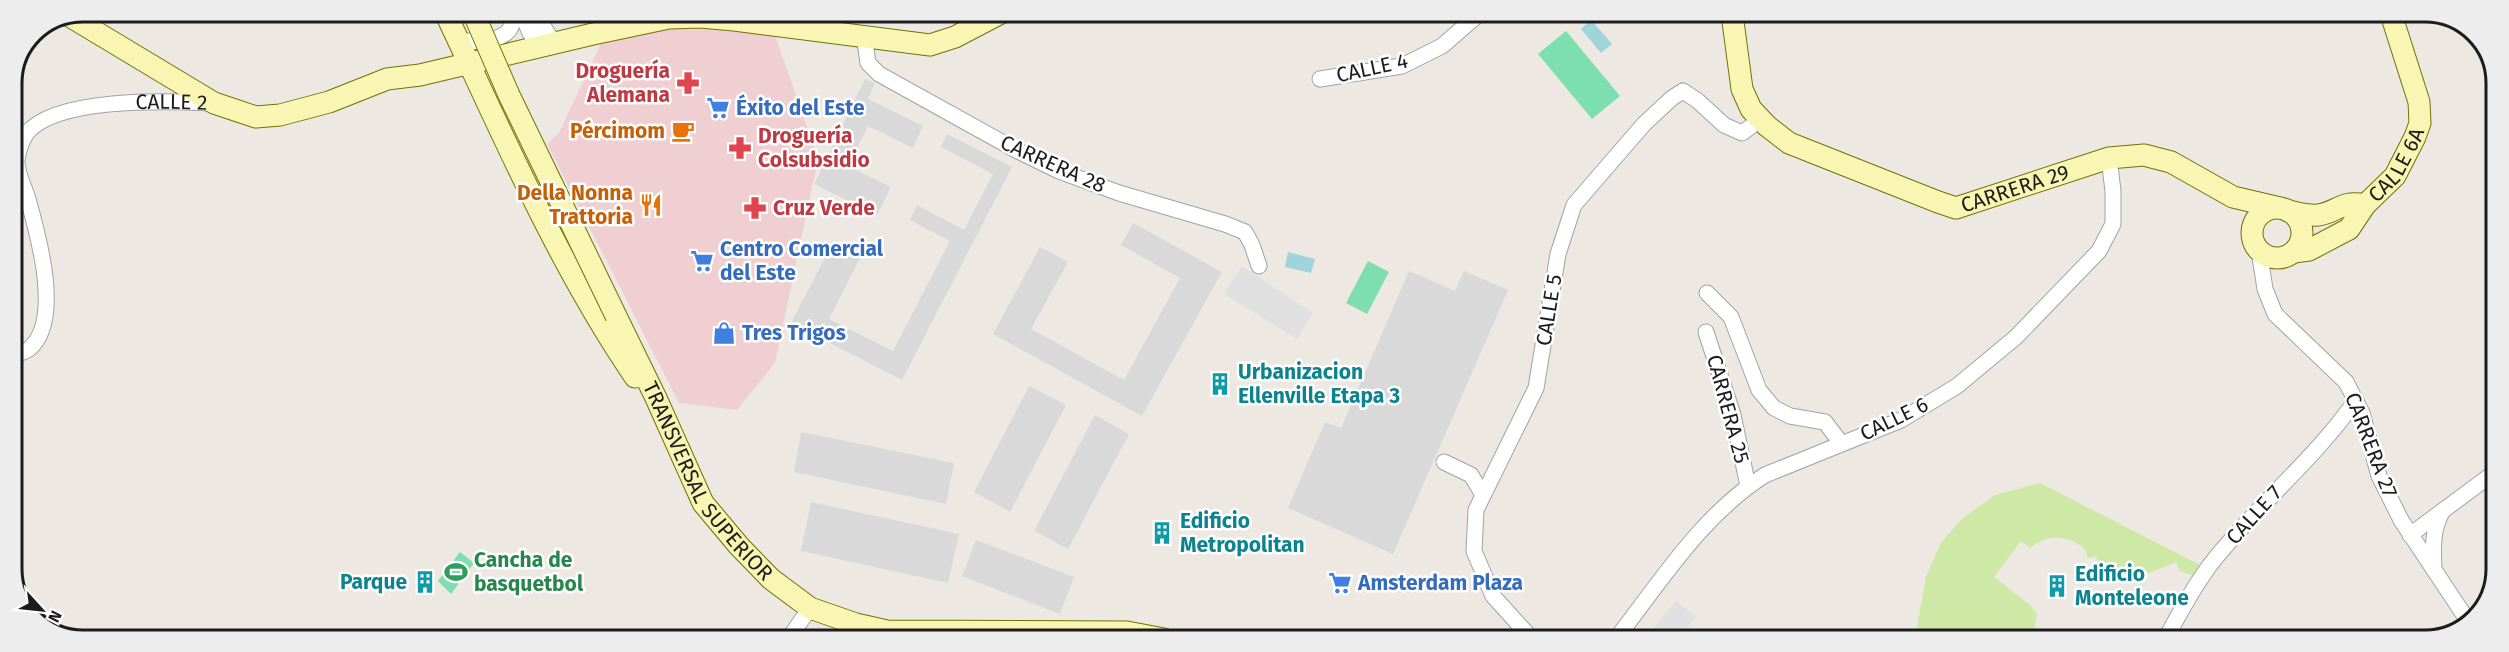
<svg xmlns="http://www.w3.org/2000/svg" width="2509" height="652" viewBox="0 0 2509 652" font-family="'Fira Sans',sans-serif">
<style>
.residential{fill:#dad9d9}
.commercial{fill:#efcfd1}
.grass{fill:#cde9a5}
.pitch{fill:#7ddeaf}
.parking{fill:#e0e0e0}
.water{fill:#a0d4dc}
.lines{fill:none;stroke-linecap:round;stroke-linejoin:round}
.street-casing{stroke:#a3a3a3;stroke-width:17}
.secondary-casing{stroke:#717104;stroke-width:23}
.street{stroke:#fff;stroke-width:15}
.secondary{stroke:#f9f6b3;stroke-width:21}
.secondary-bridge-casing{stroke:#717104;stroke-width:23;stroke-linecap:butt}
.secondary-bridge{stroke:#f9f6b3;stroke-width:21}
.labels{text-anchor:middle;stroke-width:5;stroke-linejoin:round;paint-order:stroke}
.street-label{font-size:21px;fill:#1c1c1c;stroke:#fff}
.health-label{font-size:21px;font-weight:bold;fill:#be3a42;stroke:#fff;text-anchor:start}
.shop-label{font-size:21px;font-weight:bold;fill:#366cbe;stroke:#fff;text-anchor:start}
.food-label{font-size:21px;font-weight:bold;fill:#c56008;stroke:#fff;text-anchor:end}
.culture-label{font-size:21px;font-weight:bold;fill:#0d838f;stroke:#fff;text-anchor:start}
.leisure-label{font-size:21px;font-weight:bold;fill:#27864d;stroke:#fff;text-anchor:start}
.rim{fill:none;stroke:#1c1c1c;stroke-width:3}
</style>
<rect width="100%" height="100%" fill="#ede8e1"/>
<path class="residential" d="M865 79 875 83 868 99 923 126 913 148 868 126 848 166 891 187 877 215 814 184Z
M947 134 1012 167 902 380 791 323 832 244 860 258 829 319 893 351 950 241 910 220 917 205 964 230 993 174 941 147Z
M1133 223 1222 272 1142 416 993 334 1040 247 1068 262 1031 329 1124 380 1180 278 1121 245Z
M1409 271 1455 291 1464 271 1508 290 1393 554 1288 508 1325 422 1341 428Z
M1029 386 1066 405 1010 512 974 492Z
M1095 415 1129 434 1068 549 1034 531Z
M801 432 954 463 946 504 794 472Z
M811 502 959 534 948 583 801 551Z
M976 540 1074 577 1060 614 962 576Z"/>
<path class="commercial" d="M669 25 774 32 818 159 775 363 737 410 679 403 547 144 559 133 603 39Z"/>
<path class="grass" d="M2040 483 2202 566 2194 576 2180 571 2176 562 2149 573 2138 566 2126 571 2107 563 2099 566 2096 556 2088 558 2085 549C2066 535 2049 533 2030 548L2021 541 1994 577 2030 605 2037 614 2032 640 1915 639 1926 577 1941 542 1964 517 1995 495Z"/>
<path class="pitch" d="M1566 31 1620 96 1592 119 1538 54Z
M1368 261 1389 272 1367 314 1346 303Z
M460 552 474 563 451 594 438 581Z"/>
<path class="parking" d="M1242 266 1313 313 1297 339 1224 294Z
M1676 601 1696 617 1677 639H1644Z"/>
<path class="water" d="M1591 20 1612 44 1601 53 1581 29Z
M1288 252 1315 259 1311 273 1285 267Z"/>
<g class="lines">
<g class="street-casing">
<g id="street">
<path d="M521 12 530 33 539 46"/>
<path d="M534 12 554 43"/>
<path d="M864 35 868 63 879 74 1016 150 1059 171 1119 193 1225 224 1245 232 1252 245 1259 266"/>
<path d="M458 40C477 43 519 43 512 12"/>
<path d="M1320 79 1402 66 1442 46 1480 13"/>
<path d="M2259 250 2265 289 2275 314 2346 382 2362 413 2379 476 2401 520 2470 624"/>
<path d="M1707 293 1731 317 1759 390 1774 408 1790 416 1825 422 1841 443"/>
<path d="M1706 332 1733 415 1748 486"/>
<path id="s1" d="M12 356C17 354 25 352 29 349 63 321 38 235 28 199 25 188 16 172 17 160 18 152 22 140 26 134 55 97 167 101 211 103"/>
<path d="M1444 462 1471 475 1483 495"/>
<path d="M2410 535 2495 472"/>
<path d="M2434 570C2433 549 2432 530 2442 512"/>
<path d="M789 638 810 608"/>
<path d="M1532 639 1493 596 1474 551 1476 510 1536 388 1558 254 1574 205 1644 124 1672 98 1683 91 1698 101 1724 125 1742 133 1761 119"/>
<path d="M1616 639C1661 581 1702 515 1765 475L1901 420 1957 386 2016 337 2099 251 2113 224V191L2109 158"/>
<path d="M2165 640C2179 614 2193 588 2210 565 2255 507 2314 460 2356 400"/>
</g>
</g>
<g class="secondary-casing">
<g id="secondary">
<path d="M445 12C503 135 558 264 635 377"/>
<path id="s2" d="M1732 14 1742 89 1751 109 1767 126 1789 143 1938 202 1956 208 2109 158 2144 155 2171 162 2233 197 2280 208"/>
<path d="M71 17 214 103 256 117 280 115 329 102 387 79 420 75 593 34 669 18 700 17 734 20 930 45 955 37 1001 13"/>
<circle cx="2277" cy="233" r="25"/>
<path d="M2288 211C2298 213 2308 216 2318 215 2339 212 2340 200 2365 205"/>
<path id="s3" d="M2294 252 2309 250 2349 229 2365 205 2395 176 2415 137 2420 123 2419 102 2391 14"/>
<path id="s4" d="M616 316 656 398 703 503 739 546 771 579 810 608 856 624 887 631 1127 632 1164 639"/>
</g>
</g>
<use href="#street" class="street"/>
<use href="#secondary" class="secondary"/>
<g class="secondary-bridge-casing">
<path id="secondary-bridge" d="M473 12 509 95 616 316"/>
</g>
<use href="#secondary-bridge" class="secondary-bridge"/>
</g>
<defs>
<g id="pharmacy-bare" transform="scale(1.8)"><path d="M-2-6h4v4h4v4h-4v4h-4v-4h-4v-4h4Z" fill="#e0444e" stroke="#fff" stroke-width="2.5" paint-order="stroke"/></g>
<g id="supermarket-bare" transform="scale(1.8)"><path d="M-6-5.5h2.5l.6 2H6L4.5 2H-2.5L-4.4-4H-6ZM-1.5 3.2a1.3 1.3 0 1 0 .1 0ZM3 3.2a1.3 1.3 0 1 0 .1 0Z" fill="#3f7fe0" stroke="#fff" stroke-width="2.5" paint-order="stroke"/></g>
<g id="cafe-bare" transform="scale(1.8)"><path d="M-5.5-4.5H6V0H3Q3 3.5 0 3.5H-2.5Q-5.5 3.5-5.5 0ZM3-3.2v2h1.7v-2ZM-6 4.5H4V6H-6Z" fill="#e8710a" stroke="#fff" stroke-width="2.5" paint-order="stroke"/></g>
<g id="restaurant-bare" transform="scale(1.8)"><path d="M-5-6h1v4h1v-4h1v4h1v-4h1v5L-1.5 .5V6h-2V.5L-5-1ZM5-6V6H3V1.5H1.5Q1.5-4 5-6Z" fill="#e8710a" stroke="#fff" stroke-width="2.5" paint-order="stroke"/></g>
<g id="shop-bare" transform="scale(1.8)"><path d="M-5-2.5h2.3a2.7 3.5 0 0 1 5.4 0H5L5.5 6h-11ZM-1.5-2.5h3a1.5 2.3 0 0 0-3 0Z" fill="#3f7fe0" stroke="#fff" stroke-width="2.5" paint-order="stroke"/></g>
<g id="building-bare" transform="scale(1.8)"><path d="M-4-6H4V6H1V3H-1V6H-4ZM-2.5-4.3h1.7v1.8h-1.7ZM.8-4.3h1.7v1.8H.8ZM-2.5-1h1.7V.8h-1.7ZM.8-1h1.7V.8H.8Z" fill="#0f9aa8" stroke="#fff" stroke-width="2.5" paint-order="stroke"/></g>
<g id="stadium-bare" transform="scale(1.8)"><path d="M0-5a6.5 5 0 1 0 0 10a6.5 5 0 1 0 0-10ZM-3.5-1.8h7v3.6h-7Z" fill="#2e9e5b" stroke="#fff" stroke-width="2.5" paint-order="stroke"/></g>
</defs>
<g fill-rule="evenodd">
<use href="#pharmacy-bare" x="688" y="83"/>
<use href="#supermarket-bare" x="718" y="108"/>
<use href="#cafe-bare" x="683" y="131"/>
<use href="#pharmacy-bare" x="740" y="148"/>
<use href="#restaurant-bare" x="651" y="205"/>
<use href="#pharmacy-bare" x="755" y="208"/>
<use href="#supermarket-bare" x="702" y="261"/>
<use href="#shop-bare" x="724" y="333"/>
<use href="#building-bare" x="1220" y="384"/>
<use href="#building-bare" x="1162" y="533"/>
<use href="#stadium-bare" x="456" y="572"/>
<use href="#building-bare" x="425" y="582"/>
<use href="#supermarket-bare" x="1340" y="583"/>
<use href="#building-bare" x="2057" y="586"/>
</g>
<g class="labels">
<g class="street-label">
<text transform="translate(1372 68) rotate(-12)" y="7">CALLE 4</text>
<text dy="7" stroke="none"><textPath href="#s1" startOffset="396">CALLE 2</textPath></text>
<text dy="7" stroke="none"><textPath href="#s3" startOffset="141">CALLE 6A</textPath></text>
<text transform="translate(1053 164) rotate(24)" y="7">CARRERA 28</text>
<text dy="7" stroke="none"><textPath href="#s2" startOffset="390">CARRERA 29</textPath></text>
<text transform="translate(1549 310) rotate(-81)" y="7">CALLE 5</text>
<text transform="translate(1728 409) rotate(75)" y="7">CARRERA 25</text>
<text transform="translate(1894 419) rotate(-26)" y="7">CALLE 6</text>
<text transform="translate(2371 445) rotate(69)" y="7">CARRERA 27</text>
<text dy="7" stroke="none"><textPath href="#s4" startOffset="190">TRANSVERSAL SUPERIOR</textPath></text>
<text transform="translate(2254 515) rotate(-48)" y="7">CALLE 7</text>
</g>
<g class="health-label">
<text x="670" y="78" text-anchor="end">Droguería<tspan x="670" dy="24">Alemana</tspan></text>
<text x="758" y="143">Droguería<tspan x="758" dy="24">Colsubsidio</tspan></text>
<text x="773" y="215">Cruz Verde</text>
</g>
<g class="shop-label">
<text x="736" y="115">Éxito del Este</text>
<text x="720" y="256">Centro Comercial<tspan x="720" dy="24">del Este</tspan></text>
<text x="742" y="340">Tres Trigos</text>
<text x="1358" y="590">Amsterdam Plaza</text>
</g>
<g class="food-label">
<text x="665" y="138">Pércimom</text>
<text x="633" y="200">Della Nonna<tspan x="633" dy="24">Trattoria</tspan></text>
</g>
<g class="culture-label">
<text x="1238" y="379">Urbanizacion<tspan x="1238" dy="24">Ellenville Etapa 3</tspan></text>
<text x="1180" y="528">Edificio<tspan x="1180" dy="24">Metropolitan</tspan></text>
<text x="2075" y="581">Edificio<tspan x="2075" dy="24">Monteleone</tspan></text>
<text x="407" y="589" text-anchor="end">Parque</text>
</g>
<g class="leisure-label">
<text x="474" y="567">Cancha de<tspan x="474" dy="24">basquetbol</tspan></text>
</g>
</g>
<path d="M0 0H2509V652H0ZM83 22H2425A61 61 0 0 1 2486 83V569A61 61 0 0 1 2425 630H83A61 61 0 0 1 22 569V83A61 61 0 0 1 83 22Z" fill="#ededed" fill-rule="evenodd"/>
<path class="rim" d="M83 22H2425A61 61 0 0 1 2486 83V569A61 61 0 0 1 2425 630H83A61 61 0 0 1 22 569V83A61 61 0 0 1 83 22Z"/>
<g transform="translate(42 610) rotate(117)" stroke="#ffffff" stroke-width="4.5" paint-order="stroke">
<path d="M0-4.5L10 22L0 15L-10 22Z" fill="#1c1c1c"/>
<text y="-9" font-size="16" font-weight="bold" text-anchor="middle" fill="#1c1c1c">N</text>
</g>
</svg>
